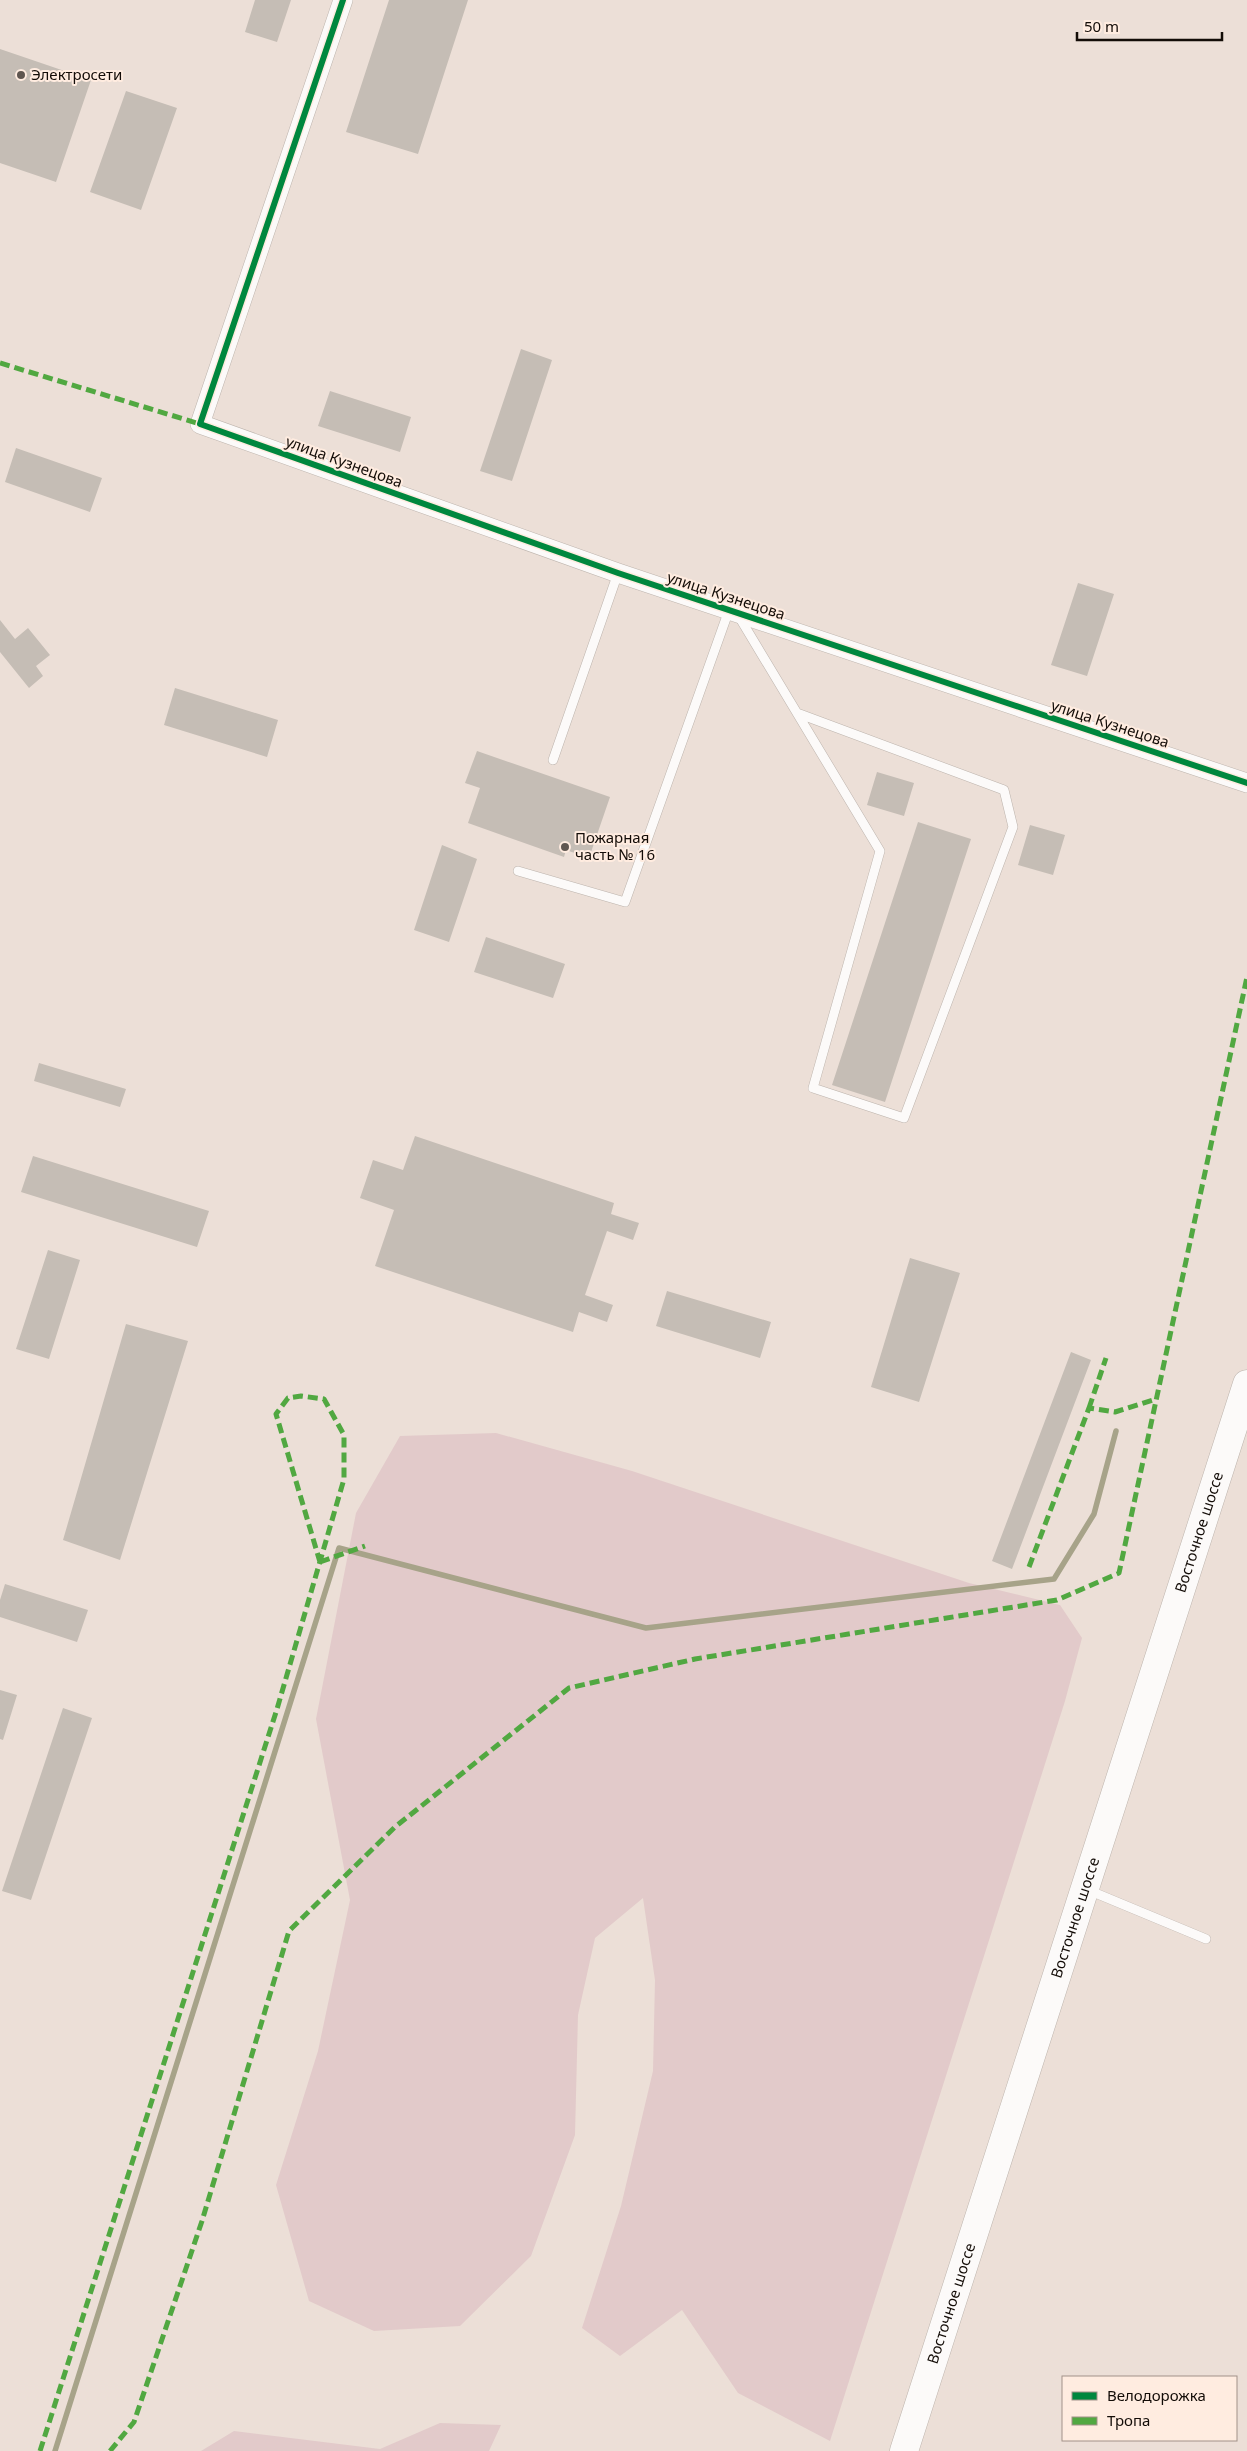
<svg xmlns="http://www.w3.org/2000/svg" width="1247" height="2451" viewBox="0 0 1247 2451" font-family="'Noto Sans',sans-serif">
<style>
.green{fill:#e2caca}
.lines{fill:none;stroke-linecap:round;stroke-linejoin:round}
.stream{stroke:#a7a389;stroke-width:5.5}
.building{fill:#c5bdb5}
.service-casing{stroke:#bdb4ad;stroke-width:10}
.minor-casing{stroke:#bdb4ad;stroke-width:20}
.primary-casing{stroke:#bdb4ad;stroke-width:29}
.service{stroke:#fcfaf9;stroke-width:9}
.minor{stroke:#fcfaf9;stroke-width:19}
.primary{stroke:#fcfaf9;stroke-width:28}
.quiet{stroke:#51a841;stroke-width:5;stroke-dasharray:10 5;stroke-linecap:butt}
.cycleway-casing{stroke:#ffece0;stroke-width:9}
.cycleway{stroke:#00873e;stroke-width:6}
.poi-dot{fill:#5f5650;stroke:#ffece0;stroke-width:2}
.labels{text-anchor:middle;stroke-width:4;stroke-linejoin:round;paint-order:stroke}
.poi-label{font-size:15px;fill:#130c07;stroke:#ffece0;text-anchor:start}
.street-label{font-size:15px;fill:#130c07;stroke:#ffece0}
</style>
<rect width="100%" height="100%" fill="#ecdfd7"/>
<path class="green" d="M496 1433 632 1471 969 1583 1060 1605 1082 1638 1065 1701 830 2441 738 2393 682 2310 620 2356 582 2328 621 2206 653 2071 655 1980 643 1898 595 1938 578 2015 575 2135 531 2256 460 2326 374 2331 309 2301 276 2185 318 2051 350 1900 316 1719 356 1513 400 1436Z
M440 2423 501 2425 489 2451H201L234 2431 380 2449Z"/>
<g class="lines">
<path class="stream" d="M55 2451 339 1548 646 1628 1054 1579 1094 1514 1116 1431"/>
</g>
<path class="building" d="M255 0H291L277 42 245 32Z
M389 0H468L418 154 346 132Z
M0 49 91 80 56 182 0 163Z
M126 91 177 108 141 210 90 192Z
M521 349 552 360 512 481 480 471Z
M330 391 411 417 400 452 318 426Z
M16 448 102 478 90 512 5 482Z
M1078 583 1114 594 1087 676 1051 665Z
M0 620 15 639 28 628 50 655 36 666 43 676 29 688 0 652Z
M175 688 278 720 267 757 164 725Z
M477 751 610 797 589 858 566 850 564 857 468 823 480 788 465 783Z
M877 772 914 783 904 816 867 805Z
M918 822 971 839 885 1102 832 1085Z
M1030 825 1065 835 1053 875 1018 865Z
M442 845 477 859 449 942 414 930Z
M486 937 565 964 553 998 474 972Z
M39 1063 126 1089 120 1107 34 1081Z
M415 1136 614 1203 611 1214 639 1223 633 1240 607 1231 585 1295 613 1305 607 1322 579 1312 573 1332 375 1266 394 1210 360 1198 373 1160 403 1170Z
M33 1156 209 1211 197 1247 21 1192Z
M48 1250 80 1260 49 1359 16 1349Z
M910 1258 960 1273 919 1402 871 1387Z
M667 1291 771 1322 760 1358 656 1326Z
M126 1324 188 1341 120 1560 63 1540Z
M1071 1352 1091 1360 1012 1569 992 1561Z
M5 1584 88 1610 77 1642 0 1617V1600Z
M0 1690 17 1695 3 1740 0 1739Z
M63 1708 92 1718 31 1900 2 1891Z"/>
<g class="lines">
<g class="service-casing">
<path id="service" d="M738 615 880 851 813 1088 904 1118 1013 827 1004 790 797 713
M553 760 618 573
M518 871 625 902 729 610
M1088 1890 1206 1939"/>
</g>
<g class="minor-casing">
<path id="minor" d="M343 0 200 424 618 573 1247 783"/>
</g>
<g class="primary-casing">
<g id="primary">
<path id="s1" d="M904 2451 1247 1384"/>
</g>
</g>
<use href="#service" class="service"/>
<use href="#minor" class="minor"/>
<use href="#primary" class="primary"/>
<path class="quiet" d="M0 363 200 424
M1089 1408 1106 1358
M320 1562 365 1546
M1029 1567 1089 1408 1115 1412 1156 1399
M40 2451 277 1709 344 1479V1435L324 1399 301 1396 288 1398 276 1414 320 1562
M110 2451 134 2422 202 2221 289 1931 395 1827 569 1688 695 1659 1057 1600 1119 1573 1247 977"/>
<g class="cycleway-casing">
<path id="cycleway" d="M343 0 200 424 618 573 1247 783"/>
</g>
<use href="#cycleway" class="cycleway"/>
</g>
<g class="poi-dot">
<circle cx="21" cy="75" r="5"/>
<circle cx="565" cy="847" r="5"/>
</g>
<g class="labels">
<g class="poi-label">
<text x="31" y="80">Электросети</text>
<text x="575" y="843">Пожарная<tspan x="575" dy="17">часть № 16</tspan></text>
</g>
<g class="street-label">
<text transform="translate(344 462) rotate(20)" y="5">улица Кузнецова</text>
<text transform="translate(726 596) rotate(18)" y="5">улица Кузнецова</text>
<text transform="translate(1110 724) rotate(18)" y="5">улица Кузнецова</text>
<text dy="5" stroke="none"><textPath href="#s1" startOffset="965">Восточное шоссе</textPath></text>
<text dy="5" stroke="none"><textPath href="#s1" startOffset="560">Восточное шоссе</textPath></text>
<text dy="5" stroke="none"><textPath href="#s1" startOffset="155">Восточное шоссе</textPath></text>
</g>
</g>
<rect x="1062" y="2376" width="175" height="65" fill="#ffece0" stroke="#a19289"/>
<rect x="1072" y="2392" width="25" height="8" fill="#00873e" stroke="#a19289"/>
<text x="1107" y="2401" font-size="15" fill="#130c07">Велодорожка</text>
<rect x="1072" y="2417" width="25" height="8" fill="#51a841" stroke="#a19289"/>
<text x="1107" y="2426" font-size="15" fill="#130c07">Тропа</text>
<path d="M1077 32v8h145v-8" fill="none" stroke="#130c07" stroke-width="2.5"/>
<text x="1084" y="32" font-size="15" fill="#130c07" stroke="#ffece0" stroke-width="4" paint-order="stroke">50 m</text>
</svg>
